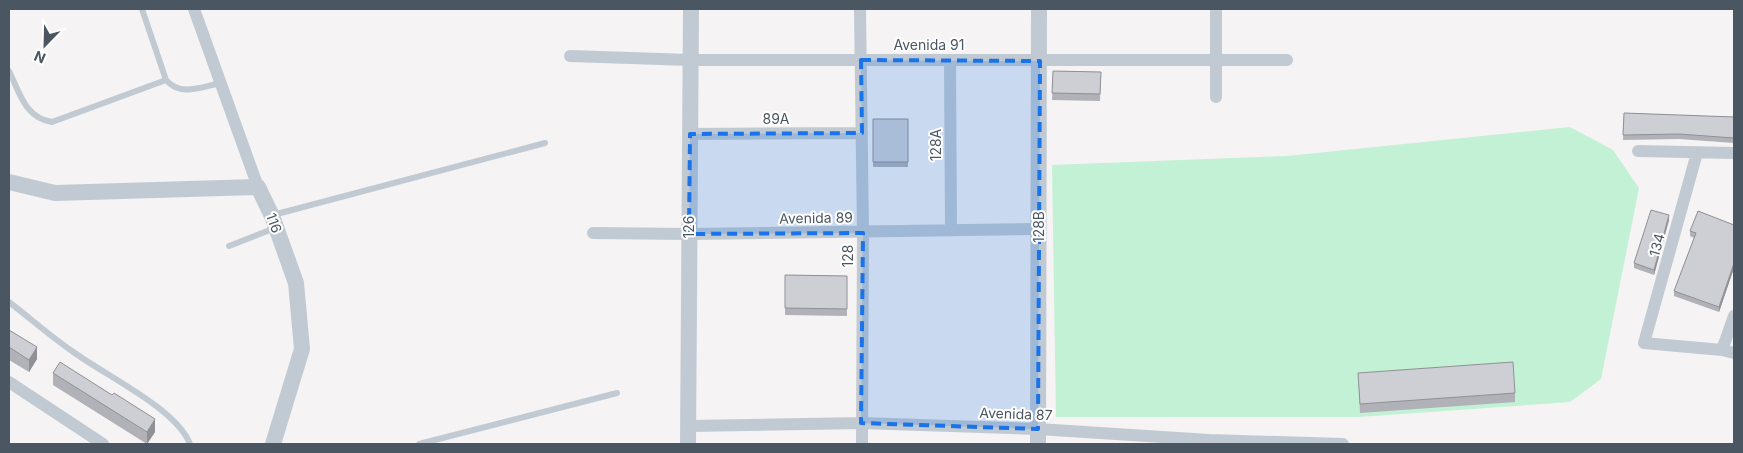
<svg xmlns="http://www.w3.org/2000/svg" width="1743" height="453" viewBox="0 0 1743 453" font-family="Inter,sans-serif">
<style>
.green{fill:#c3f1d5}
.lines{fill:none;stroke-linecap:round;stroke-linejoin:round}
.service{stroke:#c1cad2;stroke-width:6}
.minor{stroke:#c1cad2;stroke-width:12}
.tertiary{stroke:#c1cad2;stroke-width:16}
.wall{fill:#b0b2b7}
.shaded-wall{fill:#909195}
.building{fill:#cdcfd5;stroke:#909195}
.marked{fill:#1a73e8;fill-opacity:0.2;stroke:#1a73e8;stroke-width:4;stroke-dasharray:10 6;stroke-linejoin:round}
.labels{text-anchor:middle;stroke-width:4;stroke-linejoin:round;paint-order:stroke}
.street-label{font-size:14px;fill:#4a5661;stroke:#fff}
</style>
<rect width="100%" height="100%" fill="#f5f3f3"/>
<path class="green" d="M1570 127 1613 150 1639 188 1601 379 1570 402 1359 417H1056L1052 165 1287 156Z"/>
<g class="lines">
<path class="service" d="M142 9 166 80C181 97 201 87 221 83
M9 71C20 93 25 118 52 122L166 80
M273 215 545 143
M229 246 275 228
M9 302C30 318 50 336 72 351 104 375 176 408 190 444
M419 444 617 393"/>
<path class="minor" d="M194 9 258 187
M860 9 863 233 862 444
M1216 9V97
M570 56 690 60H1287
M950 60 951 230
M690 134 862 133
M1638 151 1734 153
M1697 153 1644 343 1722 350 1734 353
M593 233 689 234 1039 229
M1722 350 1734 316
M9 382 103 444
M688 426 861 423 1038 429 1209 440 1343 444"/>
<path class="tertiary" d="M9 182 55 193 258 187 272 216 296 283 302 349 273 444
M688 444 691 9
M1038 444 1039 9"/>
</g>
<path class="wall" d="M1053 71 1101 72 1100 101 1052 100Z
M1624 113 1734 117V143L1679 139 1623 140Z
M873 119H908V167H873Z
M1669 220 1654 275 1634 268V263Z
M1734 225V268L1719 312 1674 296V291L1694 238 1690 236V231Z
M785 275 847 276V316L785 315Z
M9 330 37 359 29 372 9 360Z
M53 373 155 432 147 444 53 385Z
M1358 373 1515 393V402L1360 413Z"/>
<path class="shaded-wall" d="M1669 215V220L1654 275V270Z
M1734 263V268L1719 312V307Z
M37 347V359L29 372V360Z
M155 419V432L147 444V432Z"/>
<path class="building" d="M1053 71 1101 72 1100 94 1052 93Z
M1624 113 1734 117V138L1679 134 1623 135Z
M873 119H908V162H873Z
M1651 210 1669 215 1654 270 1634 263Z
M1698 211 1734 225V263L1719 307 1674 291 1696 233 1690 231Z
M785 275 847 276V309L785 308Z
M9 330 37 347 29 360 9 347Z
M60 362 112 395 114 393 155 419 147 432 53 373Z
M1513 362 1515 393 1360 404 1358 373Z"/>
<path class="marked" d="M861 60 1040 61 1038 429 861 423 863 233 689 234 690 134 862 133Z"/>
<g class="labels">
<g class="street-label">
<text x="929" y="50">Avenida 91</text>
<text x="776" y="124">89A</text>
<text transform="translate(936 145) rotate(-90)" y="5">128A</text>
<text transform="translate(816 218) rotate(-1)" y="5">Avenida 89</text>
<text transform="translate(274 223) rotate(70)" y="5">116</text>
<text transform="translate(689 227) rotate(-90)" y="5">126</text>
<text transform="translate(1039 227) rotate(-90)" y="5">128B</text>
<text transform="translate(1657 245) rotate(-75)" y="5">134</text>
<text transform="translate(848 256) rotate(-90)" y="5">128</text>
<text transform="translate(1016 414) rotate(2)" y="5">Avenida 87</text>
</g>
</g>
<rect width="1743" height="453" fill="none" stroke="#4a5661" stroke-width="20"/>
<g transform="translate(45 45) rotate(203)" stroke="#ffffff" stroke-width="4" paint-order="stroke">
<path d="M0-4L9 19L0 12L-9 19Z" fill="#4a5661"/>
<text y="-8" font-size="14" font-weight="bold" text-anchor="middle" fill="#4a5661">N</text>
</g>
</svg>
